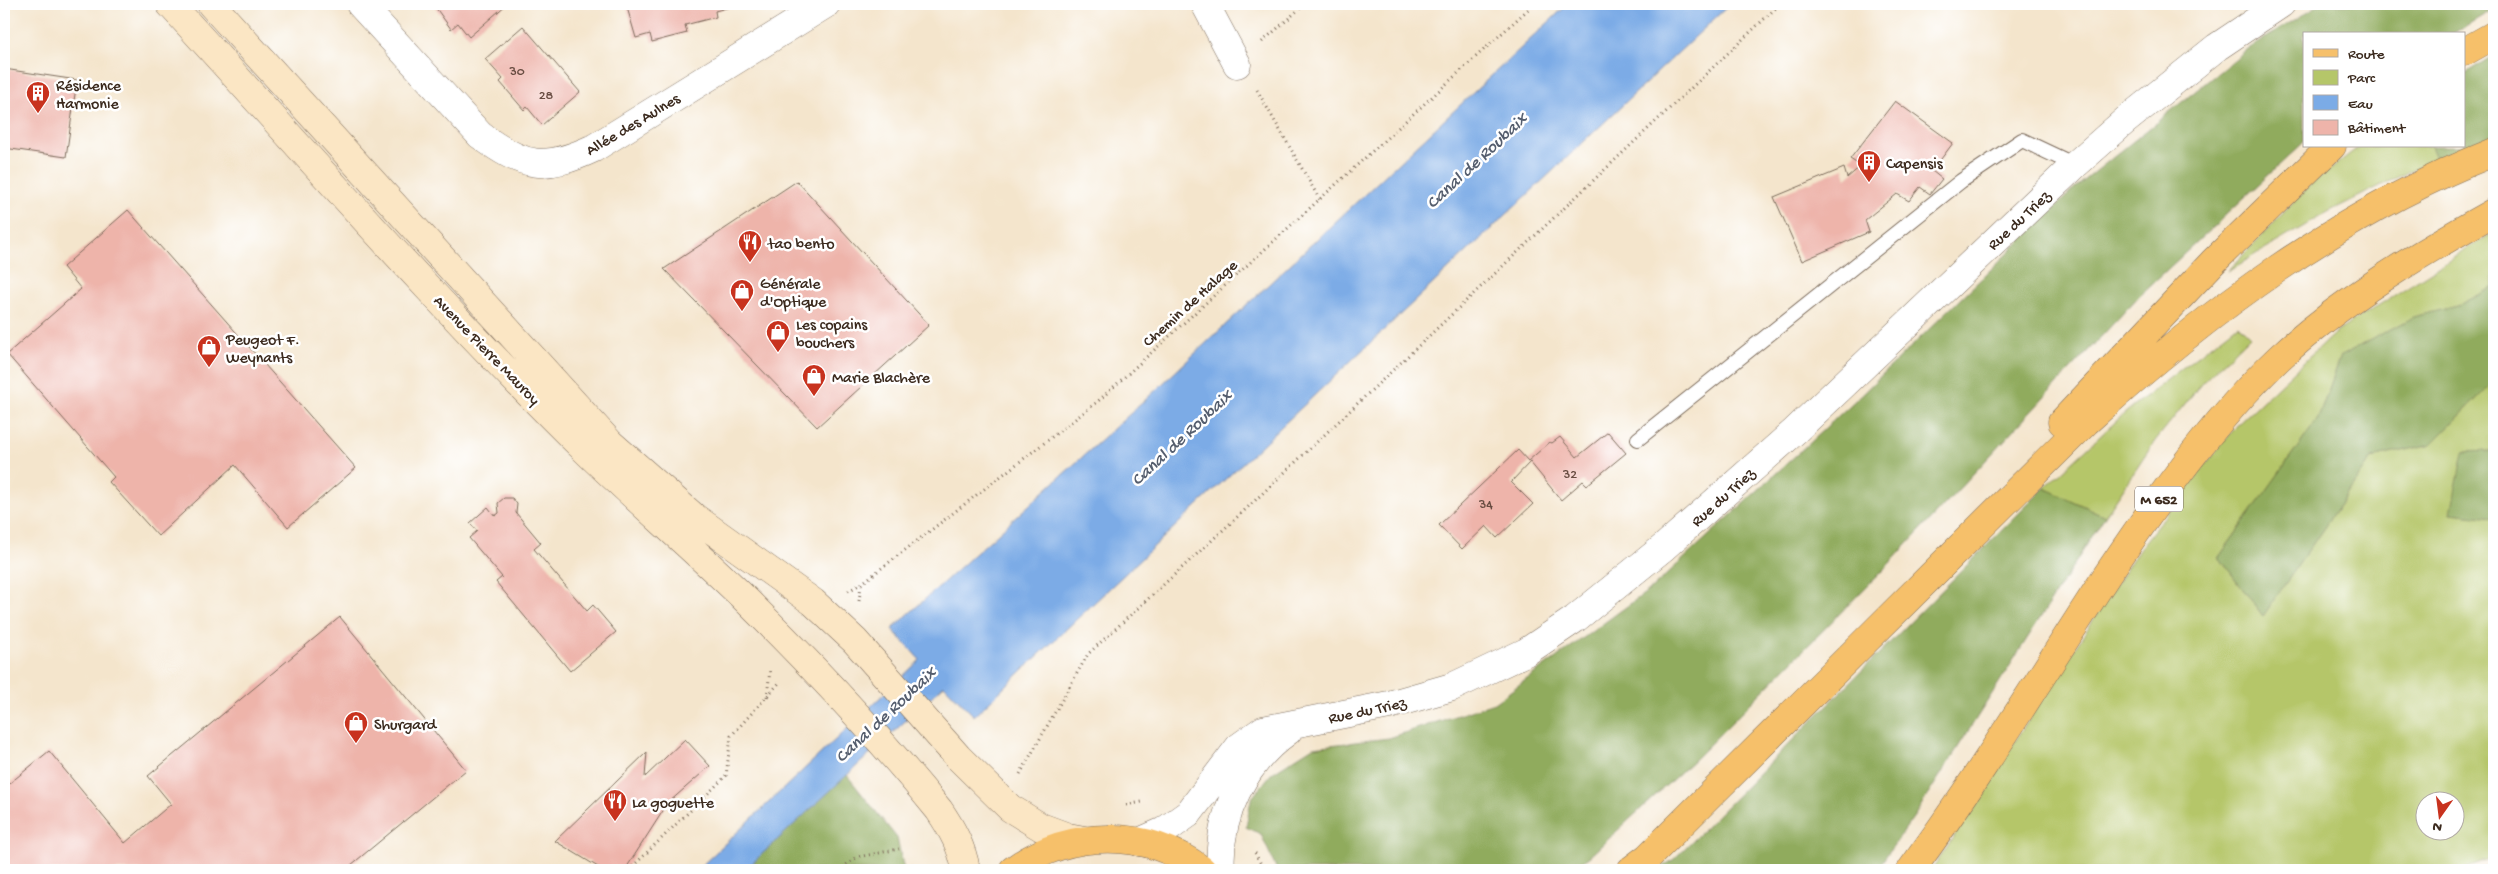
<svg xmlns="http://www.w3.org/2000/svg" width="2498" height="874" viewBox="0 0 2498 874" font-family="'Gochi Hand',sans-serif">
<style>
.green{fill:#b5c669;stroke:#787844;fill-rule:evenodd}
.forest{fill:#90ab5d;stroke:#666a3e}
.water{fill:#7babe6;stroke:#5b6a82}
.building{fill:#eeb4aa}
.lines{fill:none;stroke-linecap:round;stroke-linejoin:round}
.service-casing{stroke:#7c6b5b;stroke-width:16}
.minor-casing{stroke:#7c6b5b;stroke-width:29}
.tertiary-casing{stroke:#7c6b5b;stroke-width:29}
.secondary-casing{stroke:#7c6b5b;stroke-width:29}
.primary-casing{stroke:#7c6b5b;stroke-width:29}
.trunk-casing{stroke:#7c6b5b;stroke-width:29}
.path{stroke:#7c6b5b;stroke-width:3;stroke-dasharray:1 4;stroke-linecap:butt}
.service{stroke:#fff;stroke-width:14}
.minor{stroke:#fff;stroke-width:28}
.tertiary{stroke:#fff;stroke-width:28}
.secondary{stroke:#fbe6c4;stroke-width:28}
.primary{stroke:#f6c06b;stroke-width:28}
.trunk{stroke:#f6c06b;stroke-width:28}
.labels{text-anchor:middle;stroke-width:5;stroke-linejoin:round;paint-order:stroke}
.number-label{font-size:14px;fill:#684c41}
.shield{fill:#fff;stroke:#766a62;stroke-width:1}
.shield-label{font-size:15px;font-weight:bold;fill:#3b2a1e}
.poi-label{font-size:16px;fill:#3b2a1e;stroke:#fff;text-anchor:start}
.street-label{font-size:16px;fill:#3b2a1e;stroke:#fff}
.water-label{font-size:18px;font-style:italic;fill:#555e6e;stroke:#fff}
</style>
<rect width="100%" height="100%" fill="#fff"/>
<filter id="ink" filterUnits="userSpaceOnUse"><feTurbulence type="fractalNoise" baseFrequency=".02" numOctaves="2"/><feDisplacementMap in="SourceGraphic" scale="10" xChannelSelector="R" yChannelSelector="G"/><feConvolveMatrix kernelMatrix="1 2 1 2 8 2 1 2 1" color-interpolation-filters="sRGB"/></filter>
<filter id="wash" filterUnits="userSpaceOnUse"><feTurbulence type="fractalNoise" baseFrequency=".0096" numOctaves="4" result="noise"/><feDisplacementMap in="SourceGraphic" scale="20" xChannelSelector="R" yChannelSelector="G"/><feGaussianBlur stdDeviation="1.12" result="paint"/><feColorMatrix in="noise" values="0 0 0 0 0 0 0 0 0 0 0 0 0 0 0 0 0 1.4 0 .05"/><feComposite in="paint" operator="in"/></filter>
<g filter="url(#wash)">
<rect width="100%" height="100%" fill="#f4e5cc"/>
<path class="green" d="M2360 146H2431L2436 158 2328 212 2228 271 2311 184Z
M2494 232V287L2458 306 2413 317 2341 356 2318 419 2219 557 2263 616 2372 458 2432 444 2494 381V451L2463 452 2452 513 2494 518V858L2463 870H1932L2139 549 2239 423 2335 333ZM2426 802H2456V832H2426Z
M2238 324 2250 336 2201 384 2155 441 2105 516 2044 488 2125 413Z"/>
<path class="forest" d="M2320 4H2494V9L2452 34H2304V142L2140 295 1889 564 1697 757 1590 856 1570 870H1277L1261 834 1246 827 1251 799 1272 773 1313 747 1389 738 1494 703 1652 588 1861 395 2074 189 2245 51Z
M2494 55V136L2436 158 2431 146H2464V74Z
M2494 287V381L2432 444 2372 458 2263 616 2219 557 2318 419 2341 356 2413 317 2458 306Z
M2494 451V518L2451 513 2463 452Z
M2044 488 2105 516 1915 815 1876 870H1658L1674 859Z
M846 774 897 838 904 870H745Z"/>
<path class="water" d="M1568 4H1730L974 716 944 685 745 870H697L920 660 892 629 1142 403Z"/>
<g id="blocks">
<path class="building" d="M433 4H507L469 37 458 23 451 29Z
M626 4H729L730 7 715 11 716 17 685 25 687 33 652 42 650 34 636 38Z
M523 26 580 92 542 125 527 107 524 110 500 82 503 79 485 59Z
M4 69 77 80 66 157 4 148Z
M1895 101 1953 143 1932 171 1942 179 1930 194 1920 187 1909 201 1897 194 1865 220 1869 232 1802 261 1774 197 1844 168 1847 178 1861 166 1850 159Z
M797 181 929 325 817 427 664 269Z
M128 210 356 468 288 527 235 465 158 536 109 482 114 477 7 354 81 289 63 267Z
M1608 432 1626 453 1587 485 1583 481 1561 500 1530 462 1511 482 1533 504 1497 538 1486 526 1462 549 1439 525 1518 450 1528 461 1550 442 1552 443 1560 437 1577 457Z
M504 498H512L517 504 516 513 541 543 534 549 587 611 593 605 616 632 570 671 496 582 502 577 469 538 477 531 470 523 488 507 495 516 499 513 498 503Z
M340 617 466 770 345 870H4V788L49 751 125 843 171 804 148 776Z
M685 739 710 766 668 803 625 870H603L555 841 647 752 645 777Z"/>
</g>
</g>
<g filter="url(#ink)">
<use href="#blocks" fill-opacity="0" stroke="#7c6b5b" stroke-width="1"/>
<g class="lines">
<g class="service-casing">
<path id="service" d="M1638 439 1961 181 2022 140 2075 165"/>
</g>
<g class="minor-casing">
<path id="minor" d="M360 4 480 135C524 168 545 171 594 148L826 4
M1205 4 1237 64"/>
</g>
<g class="tertiary-casing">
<path id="tertiary" d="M1139 842 1164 831 1188 814 1239 747 1263 730 1389 705 1452 687 1526 652 1575 619 1664 547 1795 431 2075 165 2126 120 2217 47 2281 4
M1221 870C1217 815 1244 763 1288 731"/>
</g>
<g class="secondary-casing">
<path id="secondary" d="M170 4C307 154 441 309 586 451 637 500 691 547 742 596 811 664 878 735 939 810 952 829 962 847 966 870
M211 4 610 443 694 517 813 602 855 641 958 757 1010 808 1041 827 1068 837 1084 840"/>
</g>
<g class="primary-casing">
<path id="primary" d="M1013 870C1069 829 1146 828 1202 870"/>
</g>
<g class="trunk-casing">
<path id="trunk" d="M2464 52 2494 35
M2062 422 2213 262 2332 146
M1631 870 1648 857 2086 422C2207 312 2340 213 2494 152
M1911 870C1981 775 2042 674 2107 575 2157 501 2214 419 2279 358 2343 299 2419 254 2494 212"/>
</g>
<path class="path" d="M1262 42 1305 4
M1257 90 1320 200
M848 591 861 584 1096 403 1534 4
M859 601 861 585
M767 697 770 670
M1020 774 1088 654 1246 509 1780 4
M1126 805 1142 802
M1255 853 1264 870
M629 870 726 776 731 736 780 682
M838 870 858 857 899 849"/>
<use href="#service" class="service"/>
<use href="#minor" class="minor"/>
<use href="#tertiary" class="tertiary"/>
<use href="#secondary" class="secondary"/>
<use href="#primary" class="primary"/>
<use href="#trunk" class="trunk"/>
</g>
</g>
<defs>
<g id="building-pin" transform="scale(1.25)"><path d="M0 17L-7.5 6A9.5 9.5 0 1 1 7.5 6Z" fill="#c8321e" stroke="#fff"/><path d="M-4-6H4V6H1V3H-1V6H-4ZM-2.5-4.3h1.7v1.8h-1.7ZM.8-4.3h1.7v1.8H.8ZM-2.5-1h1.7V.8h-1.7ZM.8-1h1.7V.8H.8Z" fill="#fff"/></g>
<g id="restaurant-pin" transform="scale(1.25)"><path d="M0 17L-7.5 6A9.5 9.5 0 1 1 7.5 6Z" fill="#c8321e" stroke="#fff"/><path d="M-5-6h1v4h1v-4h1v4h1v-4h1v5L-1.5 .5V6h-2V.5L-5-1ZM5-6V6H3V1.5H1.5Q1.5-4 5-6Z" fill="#fff"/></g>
<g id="shop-pin" transform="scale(1.25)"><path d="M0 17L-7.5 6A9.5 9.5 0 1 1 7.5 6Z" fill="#c8321e" stroke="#fff"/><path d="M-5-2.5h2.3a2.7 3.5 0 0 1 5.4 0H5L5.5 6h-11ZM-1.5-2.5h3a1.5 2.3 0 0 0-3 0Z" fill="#fff"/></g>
</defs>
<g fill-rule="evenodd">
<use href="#building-pin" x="38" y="93"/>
<use href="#building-pin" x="1869" y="162"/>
<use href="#restaurant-pin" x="750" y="242"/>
<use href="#shop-pin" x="742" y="291"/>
<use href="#shop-pin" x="778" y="332"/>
<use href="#shop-pin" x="209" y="347"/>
<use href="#shop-pin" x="814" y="376"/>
<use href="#shop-pin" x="356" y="723"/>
<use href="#restaurant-pin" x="615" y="801"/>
</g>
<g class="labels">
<g class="number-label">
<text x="517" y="75">30</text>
<text x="546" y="99">28</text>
<text x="1570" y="478">32</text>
<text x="1486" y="508">34</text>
</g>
<rect class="shield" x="2135" y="486.5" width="48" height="25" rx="4"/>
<g class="shield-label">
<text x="2159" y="504">M 652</text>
</g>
<g class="poi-label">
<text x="56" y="90">Résidence<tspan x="56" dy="18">Harmonie</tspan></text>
<text x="1886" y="168">Capensis</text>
<text x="768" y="248">tao bento</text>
<text x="760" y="288">Générale<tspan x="760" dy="18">d'Optique</tspan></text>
<text x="796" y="329">Les copains<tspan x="796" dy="18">bouchers</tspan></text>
<text x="226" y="344">Peugeot F.<tspan x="226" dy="18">Weynants</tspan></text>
<text x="832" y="382">Marie Blachère</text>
<text x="374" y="729">Shurgard</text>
<text x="632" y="807">La goguette</text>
</g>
<g class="street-label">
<text transform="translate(632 123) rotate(-31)" y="6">Allée des Aulnes</text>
<text transform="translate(2018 219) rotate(-43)" y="6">Rue du Triez</text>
<text transform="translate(1189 302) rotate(-42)" y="6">Chemin de Halage</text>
<text transform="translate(488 349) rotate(46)" y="6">Avenue Pierre Mauroy</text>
<text transform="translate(1722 496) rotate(-42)" y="6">Rue du Triez</text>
<text transform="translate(1367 709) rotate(-12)" y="6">Rue du Triez</text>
</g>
<g class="water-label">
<text transform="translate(1476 160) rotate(-43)" y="6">Canal de Roubaix</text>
<text transform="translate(1181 437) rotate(-43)" y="6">Canal de Roubaix</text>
<text transform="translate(885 714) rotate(-43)" y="6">Canal de Roubaix</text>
</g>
</g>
<rect width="2498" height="874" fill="none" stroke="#fff" stroke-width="20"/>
<rect x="2303" y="32" width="162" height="115" fill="#ffffff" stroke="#b1aaa5"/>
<rect x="2313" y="49" width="25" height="8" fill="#f6c06b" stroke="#b1aaa5"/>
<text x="2348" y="58" font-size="15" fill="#3b2a1e">Route</text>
<rect x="2313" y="70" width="25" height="15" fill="#b5c669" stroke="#b1aaa5"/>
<text x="2348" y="82" font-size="15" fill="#3b2a1e">Parc</text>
<rect x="2313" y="95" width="25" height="15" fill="#7babe6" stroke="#b1aaa5"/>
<text x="2348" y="108" font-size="15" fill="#3b2a1e">Eau</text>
<rect x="2313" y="120" width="25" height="15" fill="#eeb4aa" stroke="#b1aaa5"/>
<text x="2348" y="132" font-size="15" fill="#3b2a1e">Bâtiment</text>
<g transform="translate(2440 816) rotate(194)"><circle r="24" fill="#ffffff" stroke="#b1aaa5"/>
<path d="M0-4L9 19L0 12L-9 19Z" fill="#c8321e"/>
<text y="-8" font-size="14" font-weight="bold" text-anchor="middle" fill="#3b2a1e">N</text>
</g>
</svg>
